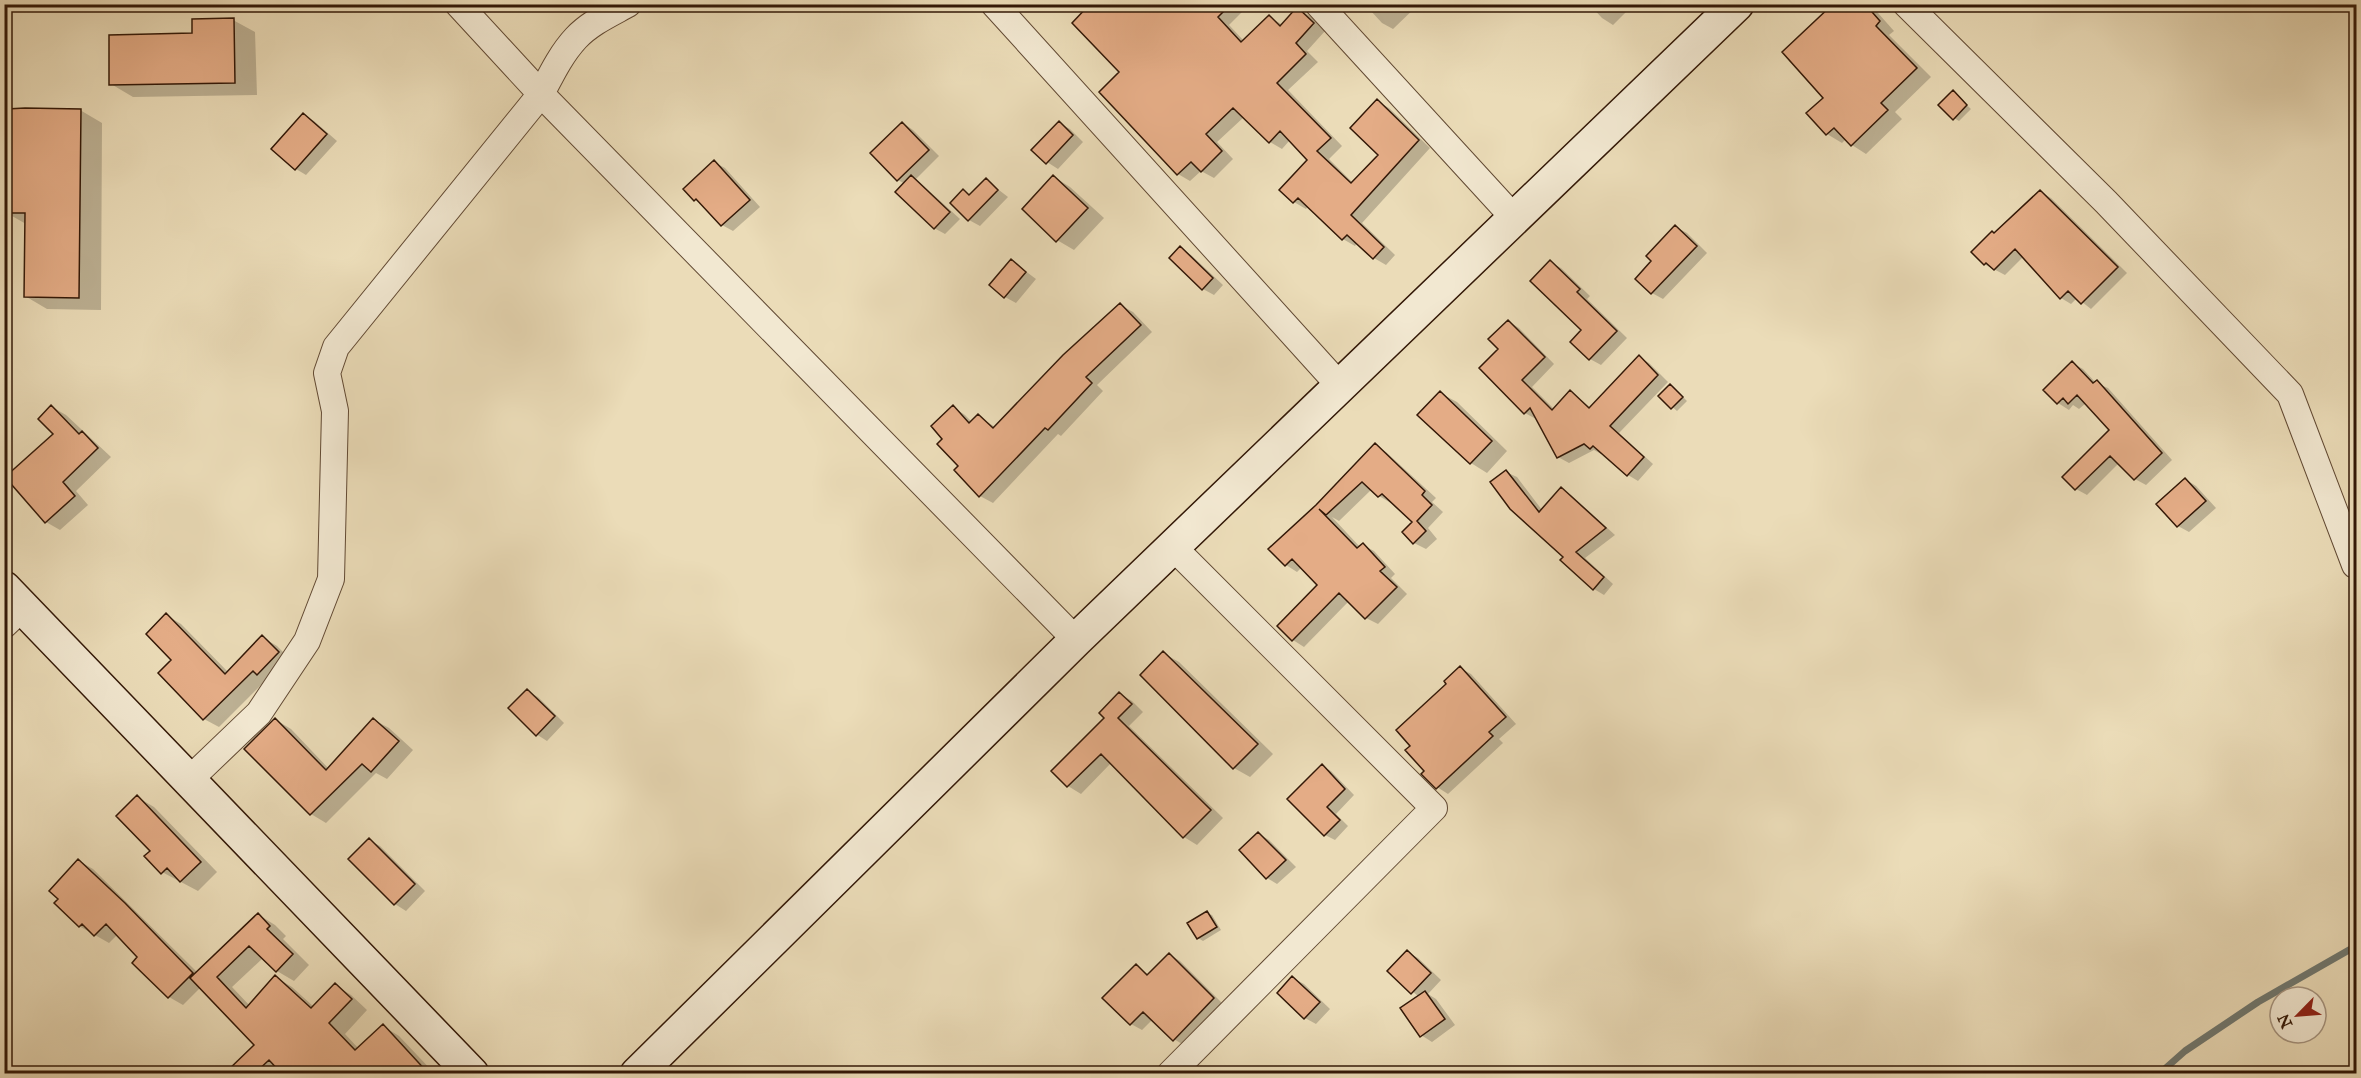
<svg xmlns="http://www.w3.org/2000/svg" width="2361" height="1078" viewBox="0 0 2361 1078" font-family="'IM FELL Great Primer',serif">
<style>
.shadow{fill:#0003}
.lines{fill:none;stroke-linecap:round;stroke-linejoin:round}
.stream{stroke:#717971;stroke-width:7}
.building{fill:#e4ac86;stroke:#331807;stroke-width:1.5}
.street-casing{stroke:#614933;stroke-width:28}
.secondary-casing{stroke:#331807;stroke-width:36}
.street{stroke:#f2e8d1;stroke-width:26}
.secondary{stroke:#f2e8d1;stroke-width:33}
</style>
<rect width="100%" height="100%" fill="#ebdcb8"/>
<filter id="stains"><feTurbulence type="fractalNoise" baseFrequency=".00333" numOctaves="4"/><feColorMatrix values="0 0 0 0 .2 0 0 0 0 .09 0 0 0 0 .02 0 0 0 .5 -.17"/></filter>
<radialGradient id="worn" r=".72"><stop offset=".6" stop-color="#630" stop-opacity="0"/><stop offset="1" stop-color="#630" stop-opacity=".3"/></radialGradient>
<path class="shadow" d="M1093 4H1250L1229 25 1244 41 1269 17 1283 25 1298 9 1310 16 1325 31 1307 51 1318 62 1288 90 1342 146 1329 159 1353 183 1380 155 1377 101 1389 108 1430 148 1362 223 1395 255 1386 265 1374 258 1357 243 1355 246 1343 239 1308 206 1306 209 1294 202 1310 160 1290 140 1282 149 1270 142 1244 117 1217 142 1233 159 1214 178 1201 171 1190 181 1178 174 1101 92 1121 72Z
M1376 4H1419L1393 29 1382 23 1370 10Z
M1589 4H1619L1626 12 1613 25 1602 18Z
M1836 4H1870L1894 31 1889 35 1931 77 1895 112 1902 119 1866 154 1852 145 1846 139 1842 143 1827 134 1808 113 1826 98Z
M233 20 255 32 257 95 133 97 111 84 194 35Z
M1953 92 1971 109 1959 121 1954 118Z
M80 110 102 123 101 310 47 309 25 296 26 224 5 212Z
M304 115 314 121 337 141 306 175 296 169Z
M903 123 913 130 939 156 916 179 960 219 945 234 934 228 905 184 898 180Z
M1059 123 1070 129 1083 142 1058 169 1047 162Z
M714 162 725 168 760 207 733 231 722 225 704 205 695 200Z
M1054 177 1070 187 1104 218 1074 250 1057 240Z
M986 180 1008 197 980 226 969 220 952 203 963 191 971 196Z
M2041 192 2051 198 2127 273 2091 309 2077 298 2071 304 2061 298 2024 256 2005 275 1984 264 1995 235Z
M1676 227 1687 233 1707 253 1663 299 1652 293 1637 279 1654 261Z
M1180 248 1191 255 1223 285 1214 295 1203 289Z
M1012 261 1036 279 1016 303 1005 297Z
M1550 262 1561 268 1590 296 1587 299 1627 338 1601 365 1590 359 1583 330Z
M1120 305 1133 312 1152 332 1097 385 1103 391 1061 436 1058 434 993 503 980 496 956 471 960 467 945 439 953 407 965 415 972 422 978 416 995 427Z
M1508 321 1519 328 1554 364 1532 387 1554 409 1571 392 1591 408 1639 357 1649 363 1668 382 1619 433 1653 464 1638 481 1628 475 1603 452 1601 454 1594 450 1569 463 1558 457 1537 418 1536 419 1525 413 1481 368 1500 349Z
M2072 363 2083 369 2096 383 2108 388 2172 460 2146 485 2135 479 2119 463 2087 495 2076 489 2112 430 2086 403 2079 409 2073 405 2069 410 2058 403Z
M1675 389 1687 401 1677 411 1660 396Z
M1440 393 1457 402 1507 451 1487 473 1471 463Z
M52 407 66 415 111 457 76 491 88 505 60 530 46 522 55 434Z
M1375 445 1386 452 1436 498 1432 502 1443 512 1428 528 1437 539 1426 549 1414 543 1404 532 1414 522 1392 501 1391 503 1379 496 1372 489 1339 521 1332 517 1360 547 1363 545 1374 551 1395 574 1391 578 1407 594 1378 624 1366 618 1349 601 1304 647 1293 640 1319 585 1302 567 1297 572 1286 565 1317 506Z
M1506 472 1517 477 1542 510 1561 489 1571 495 1615 535 1585 558 1613 584 1604 595 1594 589Z
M2185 479 2196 486 2216 508 2189 532 2178 526 2158 504Z
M166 615 181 624 229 673 262 637 277 646 292 661 267 679 219 727 204 719 160 673 173 660Z
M1163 653 1179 662 1273 754 1250 777 1234 768 1142 675Z
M1460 668 1471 674 1516 724 1499 739 1503 743 1448 794 1437 787 1412 746Z
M527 691 538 697 564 723 547 741 536 734Z
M1120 694 1132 701 1143 712 1129 726 1223 818 1197 845 1184 837 1111 763 1081 794 1068 786 1053 771 1106 718Z
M276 720 291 729 329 769 374 720 389 728 413 750 387 779 376 773 326 823 311 814Z
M1322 766 1331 771 1354 795 1336 814 1348 826 1335 840 1325 835Z
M137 797 154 807 217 872 198 891 162 872 152 851Z
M1259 834 1269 840 1296 867 1277 884 1267 878Z
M369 840 380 846 425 891 406 911 395 904 350 859Z
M79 861 93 869 198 973 259 915 275 925 286 936 283 939 309 965 294 981 277 971 263 958 232 987 250 1006 275 977 292 987 314 1007 335 985 351 995 367 1010 345 1034 359 1049 383 1026 399 1036 435 1074H284L283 1072 227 1074 256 1045 201 987 183 1005 169 997 140 957 118 934 109 943 79 926Z
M1207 913 1212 915 1221 930 1203 941 1198 938Z
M1407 952 1418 958 1441 980 1428 994 1436 999 1455 1025 1432 1042 1421 1035 1419 997 1389 971Z
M1170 955 1180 961 1224 1005 1185 1046 1174 1039 1153 1019 1142 1030 1131 1024 1136 966 1149 975Z
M1293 978 1304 984 1330 1009 1316 1024 1305 1018 1279 993Z"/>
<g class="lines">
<path class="stream" d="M2159 1074 2185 1051 2258 1002 2356 946"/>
</g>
<path class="building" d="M1090 4H1231L1218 17 1241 42 1269 15 1280 26 1297 7 1314 23 1296 43 1306 54 1277 83 1331 138 1317 151 1351 183 1378 155 1350 128 1377 99 1419 140 1351 215 1384 247 1373 259 1347 235 1342 240 1298 198 1293 203 1279 190 1307 160 1280 131 1269 143 1233 108 1206 134 1222 151 1201 172 1191 162 1177 175 1099 92 1119 72 1072 23Z
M1833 4H1865L1880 21 1876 26 1917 68 1881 103 1888 110 1851 146 1834 128 1826 135 1806 113 1823 98 1782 52Z
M234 18 235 83 109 85V35L192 33V19Z
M1953 90 1967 105 1953 120 1938 105Z
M25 108 81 109 79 298 24 297 25 213H4V160H7V109Z
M303 113 327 134 295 170 271 149Z
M1059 121 1073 135 1046 164 1031 150Z
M902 122 929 150 897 181 870 153Z
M714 160 750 200 721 226 696 199 694 201 683 189Z
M911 175 950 212 934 229 895 192Z
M1053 175 1088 208 1056 242 1022 209Z
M986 178 998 190 968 221 950 203 963 189 969 195Z
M2040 190 2118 267 2081 304 2068 291 2060 299 2015 249 1994 270 1986 263 1984 265 1971 252 1992 231 1994 233Z
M1675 225 1697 246 1651 294 1635 279 1651 261 1646 256Z
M1180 246 1213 278 1202 290 1169 258Z
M1011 259 1026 272 1004 298 989 285Z
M1550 260 1580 289 1577 292 1617 331 1589 360 1570 342 1581 330 1530 281Z
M1120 303 1141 325 1086 377 1092 383 1048 430 1045 428 979 497 954 470 958 466 937 444 942 439 931 426 953 405 969 423 978 414 993 428 1063 355Z
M1508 320 1545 357 1522 380 1552 410 1570 390 1589 408 1639 355 1658 375 1610 426 1644 457 1627 476 1593 446 1590 449 1584 444 1557 458 1530 408 1524 414 1479 368 1498 349 1488 339Z
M2072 361 2093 383 2097 380 2162 453 2134 480 2110 456 2075 490 2062 477 2109 430 2077 395 2068 404 2063 398 2057 404 2043 390Z
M1670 384 1683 397 1671 409 1658 396Z
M1440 391 1492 441 1470 464 1417 415Z
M51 405 79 434 82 431 98 448 63 482 75 496 45 523 5 477 53 434 38 419Z
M1375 443 1425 491 1422 495 1432 505 1417 521 1426 531 1413 544 1402 532 1412 522 1382 494 1378 497 1362 482 1326 515 1319 509 1357 548 1363 543 1385 567 1380 571 1397 587 1365 619 1339 593 1292 641 1277 626 1317 585 1292 559 1285 566 1268 549 1316 505Z
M1506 470 1539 512 1561 487 1606 528 1576 552 1604 577 1593 590 1560 560 1563 557 1510 509 1490 482Z
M2185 478 2206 501 2177 527 2156 504Z
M166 613 225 674 262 635 279 652 257 675 253 671 203 720 158 673 171 660 146 634Z
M1163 651 1258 744 1233 769 1140 675Z
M1460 666 1506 717 1489 732 1493 736 1436 789 1421 774 1424 771 1405 750 1410 746 1396 730 1446 684 1444 681Z
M527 689 555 716 536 736 508 708Z
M1119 692 1132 704 1118 718 1211 810 1183 838 1101 754 1067 787 1051 771 1104 718 1099 713Z
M275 718 326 770 373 718 399 741 371 772 362 764 310 815 244 749Z
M1322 764 1345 789 1327 807 1340 820 1324 836 1287 799Z
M137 795 201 862 180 882 167 868 161 874 144 856 150 851 116 816Z
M1258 832 1286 860 1266 879 1239 850Z
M369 838 415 884 394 905 348 859Z
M78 859 125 903 193 973 168 998 132 963 137 957 106 924 94 936 82 924 79 927 54 903 58 899 49 891Z
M1207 911 1217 927 1197 939 1187 923Z
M258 913 270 926 267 929 293 954 276 972 249 946 217 977 246 1008 275 975 311 1008 335 983 352 999 329 1023 355 1050 383 1024 429 1074H282L269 1060 254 1074H224L254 1045 190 978Z
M1407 950 1431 973 1411 994 1387 971Z
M1169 953 1214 998 1173 1041 1143 1012 1130 1025 1102 998 1136 964 1147 975Z
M1292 976 1320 1002 1304 1019 1277 993Z
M1425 991 1445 1019 1420 1037 1400 1008Z"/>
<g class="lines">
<g class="street-casing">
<path id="street" d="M458 4 541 94 1076 640
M994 4 1340 386
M1318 4 1515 219
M1906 4 2106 202 2290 394 2355 565
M4 625 23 607
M189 780 259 713 307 641 331 579 335 411 327 373 336 347 541 94C551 75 561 54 576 38 590 23 610 14 628 4
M1170 1074 1434 808 1173 547"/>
</g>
<g class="secondary-casing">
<path id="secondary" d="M4 588 472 1074
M637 1074 1076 640 1737 4"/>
</g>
<use href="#street" class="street"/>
<use href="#secondary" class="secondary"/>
</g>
<rect width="2361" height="1078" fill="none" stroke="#ebdcb8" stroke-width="24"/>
<rect x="6" y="6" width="2349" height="1066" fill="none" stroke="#331807" stroke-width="3"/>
<rect x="12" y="12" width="2337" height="1054" fill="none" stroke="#331807" stroke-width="1.5"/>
<g transform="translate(2298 1015) rotate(245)"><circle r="28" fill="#f2e8d1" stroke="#a69580" stroke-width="1.5"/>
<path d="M0-4.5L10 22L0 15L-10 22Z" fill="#8f2418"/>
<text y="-9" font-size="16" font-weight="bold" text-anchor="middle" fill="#331807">N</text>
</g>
<rect width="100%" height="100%" filter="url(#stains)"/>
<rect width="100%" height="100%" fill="url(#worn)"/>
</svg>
